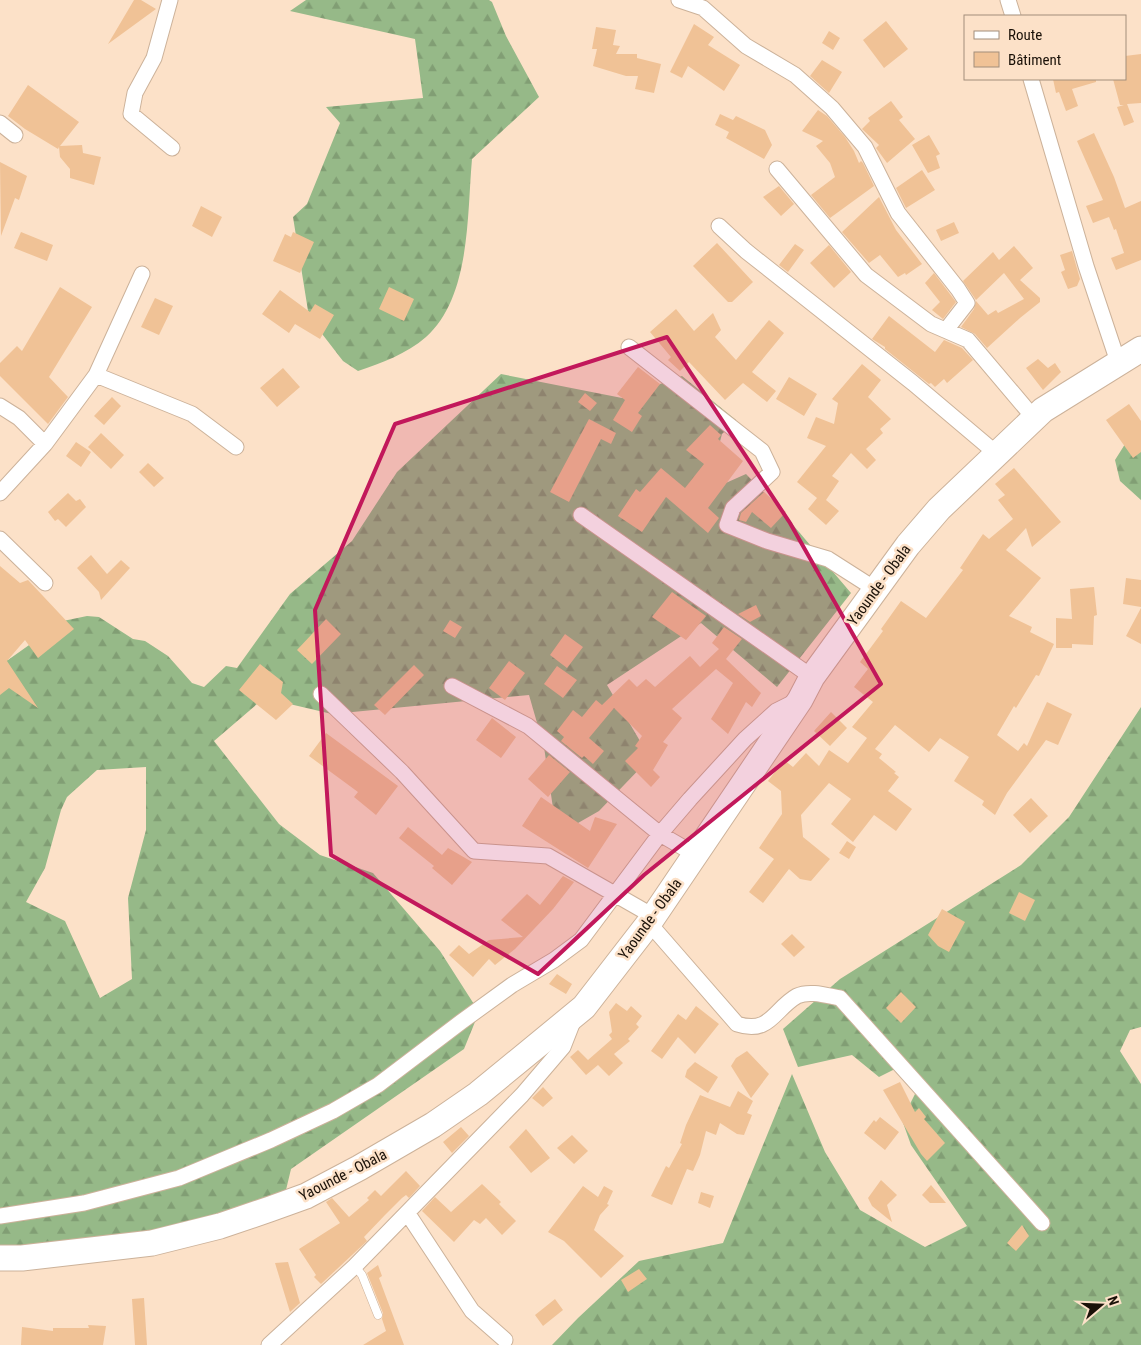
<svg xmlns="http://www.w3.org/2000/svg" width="1141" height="1345" viewBox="0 0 1141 1345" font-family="'Roboto Condensed',sans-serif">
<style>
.forest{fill:url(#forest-firs);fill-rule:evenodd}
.building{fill:#f0c296}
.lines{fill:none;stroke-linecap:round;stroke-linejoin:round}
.service-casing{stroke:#ccb29a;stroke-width:9}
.minor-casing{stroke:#ccb29a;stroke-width:17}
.trunk-casing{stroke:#ccb29a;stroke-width:27}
.service{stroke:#fff;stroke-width:8}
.minor{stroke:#fff;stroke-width:15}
.trunk{stroke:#fff;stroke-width:25}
.marked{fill:#c2185b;fill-opacity:0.2;stroke:#c2185b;stroke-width:4;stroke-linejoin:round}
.labels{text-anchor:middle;stroke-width:5;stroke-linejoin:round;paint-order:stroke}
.street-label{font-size:15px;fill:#1a1108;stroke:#fce1c8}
</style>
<defs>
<pattern id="forest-firs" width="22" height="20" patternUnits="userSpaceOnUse" patternTransform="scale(1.25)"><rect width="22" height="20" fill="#96b988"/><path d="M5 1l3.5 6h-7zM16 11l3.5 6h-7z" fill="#819e74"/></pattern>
</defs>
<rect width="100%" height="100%" fill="#fce1c8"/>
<path class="forest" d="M306 0H489L492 2 506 36 539 97 472 159C467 214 471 297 426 337 407 354 381 363 358 371L343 361 309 317 293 217 307 204 340 123 326 107 423 98 415 39 290 11Z
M501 374 622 398 682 376 736 420 722 434 711 475 719 486 746 474 776 505 851 593 777 687 701 623 607 685 650 758 599 811 557 835 544 747 529 695 332 714 264 698 214 741 279 824 320 855 373 873 440 951 479 1012 464 1049 291 1169 280 1215 0 1256V660H8L63 621 87 616 99 617 133 639 145 641 168 656 192 683 204 687 226 666 237 668 290 594 352 541 397 472ZM146 767V830L128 898 132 979 100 998 65 921 26 902 45 868 61 810 67 797 97 770Z
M1141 429V500L1120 481 1115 460 1127 441Z
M1141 707V1027L1130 1030 1120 1051 1141 1084V1345H552L578 1318 639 1261 723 1243 792 1074 825 1152 860 1210 925 1247 967 1226 911 1145 902 1120 917 1090 901 1066 879 1077 852 1055 798 1067 783 1029 840 979 1021 865 1069 817Z"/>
<path class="building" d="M134 0H141L156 9 108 44Z
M886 21 908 49 884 68 863 40Z
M694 24 714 37 708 45 740 65 724 91 688 66 682 78 670 72Z
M596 27 616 30 613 45 620 46 616 54H637V58L661 64 654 93 635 89 638 76H626L593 66 597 49H592Z
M829 31 840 38 833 50 822 43Z
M1141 54V103L1127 104 1134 122 1124 126 1117 107 1124 105H1120L1113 79H1125V56Z
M822 60 842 72 829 93 810 76Z
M1053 79H1096V82L1072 89 1078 106 1066 111 1059 92 1056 93Z
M28 85 79 122 60 146 82 145 83 153 101 157 94 185 70 178V169L60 157 59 147 58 149 25 129 8 116Z
M891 101 903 117 899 120 915 139 887 163 876 148 879 145 862 129 870 121 868 118Z
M818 110 827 116 845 137 854 151 859 163 861 161 863 163 874 186 830 218 811 195 835 177 830 163 816 146 823 141 802 131Z
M720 114 733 120 736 116 765 130 772 145 764 159 726 138 729 132 715 125Z
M1094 133 1114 177 1125 208 1141 201V260L1116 270 1111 258 1124 253 1116 229 1114 230 1109 217 1093 223 1086 206 1103 200 1077 141Z
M929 135 940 154 936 156 940 168 928 173 912 145Z
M0 162 27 176 19 200 15 198 1 236Z
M922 170 935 190 906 208 896 188Z
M779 186 794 204 781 216 763 197Z
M879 197 896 230 922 264 906 275 905 273 898 277 880 255 869 263 842 232Z
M201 206 222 217 212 237 192 226Z
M954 222 959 233 941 241 936 230Z
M21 232 53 245 47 261 14 248Z
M293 232 314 242 300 273 273 261 285 234 291 237Z
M717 243 753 282 732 302H728L693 266Z
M795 244 804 250 788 272 779 265Z
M829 245 851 272 834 288 810 263Z
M1014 246 1033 268 1020 280 1040 298V302L1020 318 987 348 975 334 961 327 974 309 976 301 988 315 996 310 998 313 1024 299 1004 273 976 300 963 281 993 252 999 260Z
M1072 251 1080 279 1077 286 1068 289 1061 272 1065 270 1060 255Z
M934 273 956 302 943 319 932 310 940 302 925 283Z
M60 287 92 307 49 377 68 397 48 424 0 376V363L17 346 22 351Z
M389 287 414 299 404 321 379 309Z
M280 290 310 312 315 304 334 315 320 339 295 324 289 333 262 314Z
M155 298 173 306 159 335 141 327Z
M676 309 694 331 713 313 721 330 715 337 736 360 769 320 784 333 752 372 776 391 767 402 743 383 725 400 689 362 680 371 668 360 671 357 650 332Z
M889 316 935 352 944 340 962 348 973 360 947 383 944 379 935 387 931 383 929 384 885 349V347L872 339Z
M1038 359 1048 368 1055 363 1061 372 1043 390 1026 368Z
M862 364 881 380 868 397 891 419 880 429 883 433 866 449 876 460 867 469 851 453 832 476 839 481 826 500 839 511 826 525 808 509 817 498 797 482 826 446 807 438 816 417 834 424 838 403 832 399Z
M638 367 660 384 638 413 642 416 632 432 613 420 625 400 617 394Z
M283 368 300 387 277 407 260 388Z
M789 377 817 394 804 416 776 399Z
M585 393 597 403 590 411 578 402Z
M112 397 121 406 104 425 94 416Z
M1129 404 1141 421V452L1133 458 1106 420Z
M589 419 616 433 611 444 601 439 569 502 550 492Z
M710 425 721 435 718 439 743 461 708 508 719 518 708 533 666 497 642 532 618 516 636 489 640 492 661 468 685 488 704 464 686 450Z
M101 433 124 455 111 469 88 447Z
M76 442 91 452 81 467 66 456Z
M148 463 164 478 154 487 139 472Z
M1014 468 1061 522 1032 547 1026 528 1006 550 1041 578 1009 616 1032 627 1030 632 1054 644 1039 676 1036 675 1016 708 1014 706 997 735 1018 751 1024 743 1027 746 1047 702 1072 714 1058 745 1046 740 1007 793 995 815 982 805 984 801 954 781 969 757 940 738 929 752 895 725 875 749 882 754 879 758 896 772 894 773 899 777 888 791 912 809 896 831 874 815 853 842 831 824 851 799 829 783 801 815 803 837 830 859 811 881 800 879 789 869 763 903 749 892 774 859 759 848 782 814 781 791 768 781 784 760 793 767 806 753 819 766 829 750 848 763 867 738 852 727 873 702 854 687 868 669 860 662 883 631 881 629 901 601 926 618 963 570 960 568 983 534 989 539 1013 519 998 500 1005 495 995 484Z
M764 492 786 512 771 528 752 512 746 522 739 520 741 513Z
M68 493 76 501 80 499 86 507 66 527 58 519 55 521 48 512Z
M91 555 107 574 121 560 130 568 101 600 99 592 77 568Z
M0 566 20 583 28 580 74 629 38 658 25 640 7 661 38 708 9 688 0 695Z
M1126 578 1141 580V607L1123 604Z
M1094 587 1097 615 1094 616 1093 645 1072 644V648H1056V618L1072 619 1070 589Z
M672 592 706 616 686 640 652 617Z
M756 605 761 616 750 622 738 614Z
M1141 608V644L1126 636Z
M326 619 341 634 312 664 297 650Z
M450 620 462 627 455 638 443 631Z
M724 627 742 639 726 659 761 693 752 707 746 702 728 734 711 719 733 683 716 669 672 709 682 718 663 742 668 745 653 770 660 777 651 787 625 761 638 748 635 746 642 736 614 708 589 738 604 751 593 764 584 756 582 758 561 741 564 737 557 731 573 710 582 717 596 700 602 705 629 679 637 687 646 679 655 687 690 656 700 667 719 649 712 643Z
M565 634 583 647 567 668 550 655Z
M509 661 525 673 505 700 489 688Z
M260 664 283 682 281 693 293 704 276 720 239 690Z
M414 665 424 675 385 715 374 705Z
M557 666 577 680 563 698 544 684Z
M831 712 847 728 830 746 814 731Z
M492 718 516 737 501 758 476 740Z
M326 733 398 786 376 815 354 797 358 792 309 756Z
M549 755 570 772 548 797 528 779Z
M541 797 590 831 595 817 617 824 588 868 522 826Z
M1031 798 1048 816 1030 833 1013 815Z
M408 827 442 855 448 848 472 862 452 885 432 868 434 866 399 838Z
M847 841 856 847 849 859 839 853Z
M563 876 574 882 553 909 515 949 495 965 489 959 473 977 449 955 459 945 469 954 489 940 523 937 501 920 527 894 540 905Z
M1019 892 1035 900 1025 921 1009 913Z
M942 909 965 922 949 952 938 946 928 935Z
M792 934 805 947 794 957 781 944Z
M557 974 572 984 566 994 549 984Z
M901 992 916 1007 901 1023 886 1008Z
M616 1003 627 1011 631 1006 642 1016 636 1024 639 1027 628 1039 630 1041 614 1054 623 1063 609 1076 598 1065 586 1075 570 1057 578 1050 588 1060 612 1039 609 1035 612 1032 609 1012Z
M696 1006 719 1024 695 1054 678 1037 662 1059 651 1051 678 1014 686 1020Z
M747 1051 769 1074 751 1098 731 1066 736 1058Z
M695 1062 718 1077 708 1093 685 1077 687 1070Z
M900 1082 915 1112 919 1108 926 1117 924 1119 945 1143 927 1161 921 1154 883 1090Z
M543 1087 553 1098 543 1107 532 1098Z
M738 1091 753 1101 747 1113 752 1115 744 1135 737 1134 720 1123 716 1135 706 1131 700 1155 693 1171 687 1169 672 1205 651 1196 666 1166 669 1168 682 1144 680 1143 686 1125 700 1095 730 1107Z
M880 1117 899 1132 885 1150 864 1133 874 1120 876 1122Z
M461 1127 469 1136 452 1153 443 1142Z
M526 1129 550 1158 531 1173 509 1147Z
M572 1135 588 1151 574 1164 557 1148Z
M406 1171 420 1186 409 1198 406 1195 402 1198 385 1215 364 1237 367 1241 321 1284 314 1277 316 1275 299 1249 340 1223 326 1202 332 1198 349 1217 369 1200 367 1198 375 1190 381 1196Z
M881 1180 897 1195 887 1205 892 1222 872 1206 868 1198Z
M482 1184 501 1202 499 1204 516 1221 502 1235 486 1218 480 1224 474 1220 454 1242 422 1211 435 1197 451 1212Z
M931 1185 946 1203H930L922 1195Z
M583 1186 598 1197 604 1186 613 1191 607 1204 609 1205 600 1215 594 1230 624 1256 601 1278 564 1241 548 1232Z
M701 1192 714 1196 710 1208 698 1203Z
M1022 1225 1029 1236 1016 1251 1007 1243Z
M288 1262 300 1303 290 1312 275 1263Z
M378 1265 382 1276 379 1278 404 1345H363L386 1331 382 1319 383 1313 367 1273Z
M639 1269 647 1279 628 1292 621 1280Z
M144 1298 147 1345H135L132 1299Z
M555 1299 563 1310 543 1326 535 1315Z
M88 1325 106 1326 103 1345H21L22 1327 53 1331V1328H89Z"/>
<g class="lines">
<g class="service-casing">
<path id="service" d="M355 1266 362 1275 378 1315"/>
</g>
<g class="minor-casing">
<path id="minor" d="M170 0 154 58 135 93 131 114 172 148
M679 0 703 8 746 46 795 75 832 108 865 147 898 213 958 289 967 303 946 330
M1008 0 1013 16
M1031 79 1086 266 1118 362
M0 123 15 135
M777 169 866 275 931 324 968 340 1034 418
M719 226 746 251 913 383 997 454
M629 347 762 451 772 472 733 508 727 525 767 541 828 559 875 589
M96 375 192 414 236 447
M0 406 19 418 45 444
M0 493 45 444 96 375 142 274
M581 515 812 677
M0 539 45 583
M452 686 528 726 660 834 696 855
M321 694 402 772 474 851 548 856 653 916
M649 923 737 1024C770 1035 774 1009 797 996 810 990 828 996 840 998L1042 1223
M408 1214 472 1311 505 1340
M0 1216 84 1203 179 1178 271 1140 333 1111 378 1085 461 1022 512 985 554 960 581 940 660 834 690 799 745 739 776 711 796 701
M269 1345 355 1266 522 1095 563 1047 574 1019"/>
</g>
<g class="trunk-casing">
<path id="trunk" d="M0 1258H22L152 1243 220 1226 270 1209 306 1196 359 1168 433 1125 478 1094 584 1007 649 923 800 700 812 677 908 545 939 509 1043 410 1141 349"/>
</g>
<use href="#service" class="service"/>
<use href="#minor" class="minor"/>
<use href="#trunk" class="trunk"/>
</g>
<path class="marked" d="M667 337 790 523 881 684 644 875 538 974 331 855 315 610 395 424Z"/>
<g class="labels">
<g class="street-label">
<text transform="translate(879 585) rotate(-54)" y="5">Yaounde - Obala</text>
<text transform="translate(650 919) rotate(-54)" y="5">Yaounde - Obala</text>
<text transform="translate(343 1175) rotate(-27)" y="5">Yaounde - Obala</text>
</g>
</g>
<rect x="964" y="15" width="162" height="65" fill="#fce1c8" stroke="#a28e7b"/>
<rect x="974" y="31" width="25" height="8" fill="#ffffff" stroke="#a28e7b"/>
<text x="1008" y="40" font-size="15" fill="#1a1108">Route</text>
<rect x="974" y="52" width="25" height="15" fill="#f0c296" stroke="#a28e7b"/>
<text x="1008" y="65" font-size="15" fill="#1a1108">Bâtiment</text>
<g transform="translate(1101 1305) rotate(71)" stroke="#fce1c8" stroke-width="4" paint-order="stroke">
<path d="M0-4L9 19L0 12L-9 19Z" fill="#1a1108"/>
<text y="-8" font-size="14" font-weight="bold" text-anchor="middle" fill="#1a1108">N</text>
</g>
</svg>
